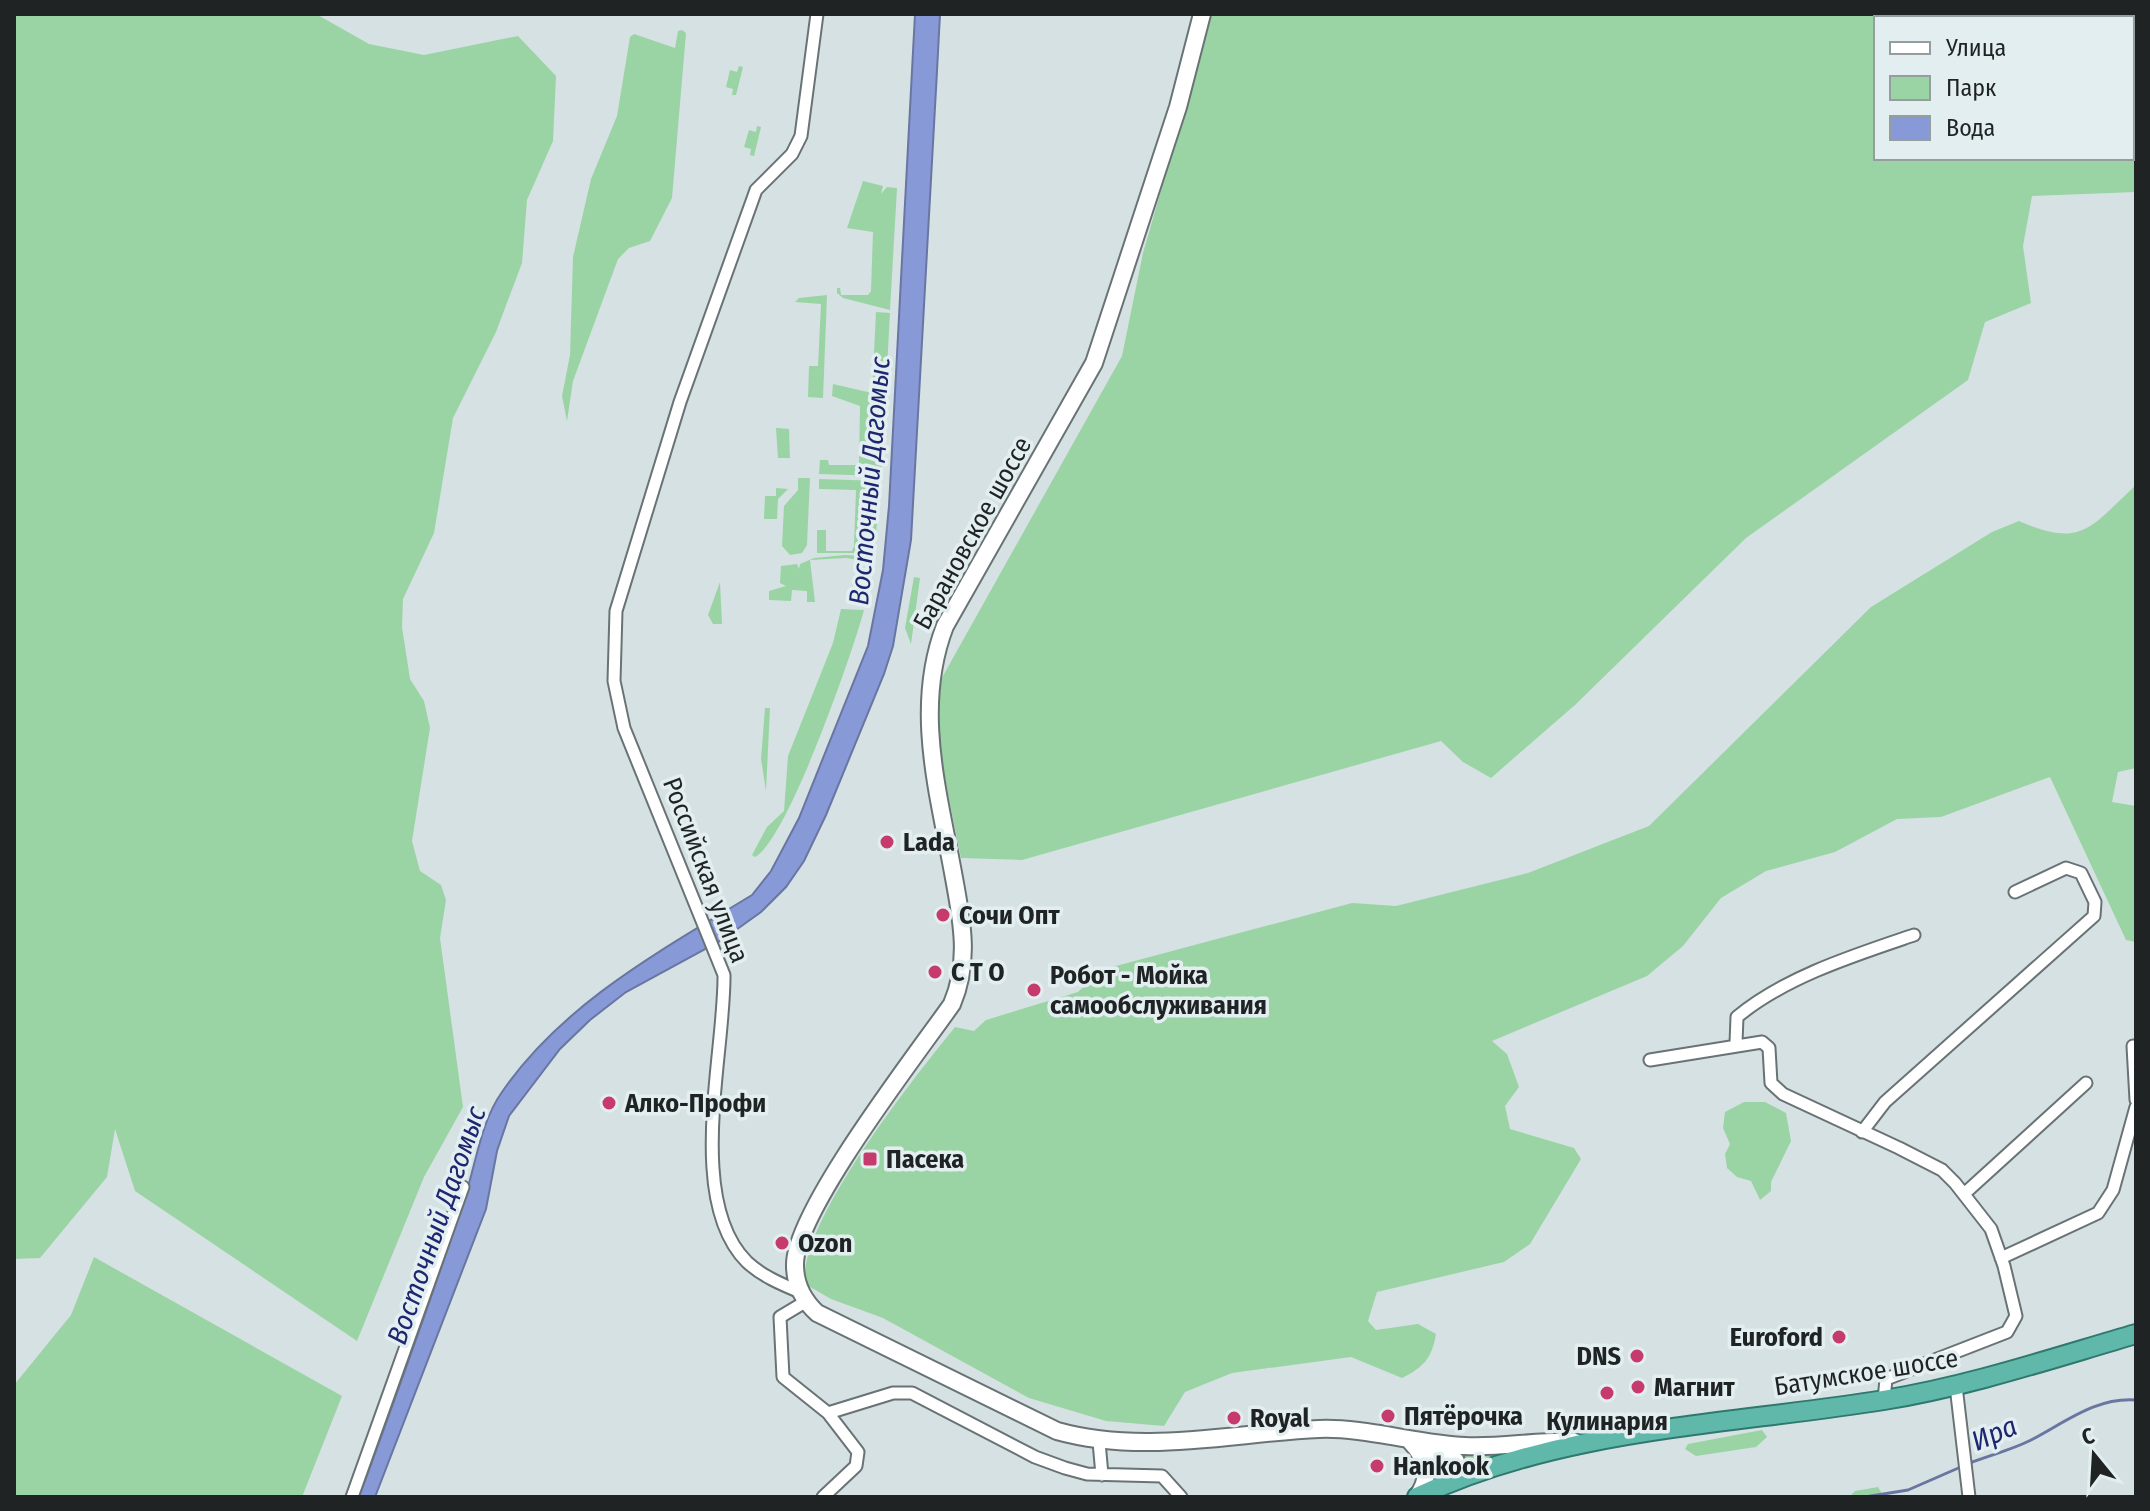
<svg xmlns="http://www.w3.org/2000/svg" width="2150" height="1511" viewBox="0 0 2150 1511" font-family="'Fira Sans Condensed',sans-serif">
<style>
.green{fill:#9ad4a4;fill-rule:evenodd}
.water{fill:#8799d6;stroke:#6876a1;stroke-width:2}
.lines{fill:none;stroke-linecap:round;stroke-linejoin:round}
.stream{stroke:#6876a1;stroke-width:3}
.minor-casing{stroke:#697375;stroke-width:15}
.secondary-casing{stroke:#697375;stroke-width:20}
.trunk-casing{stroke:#2f786d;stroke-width:22}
.minor{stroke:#fff;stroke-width:11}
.secondary{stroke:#fff;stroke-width:16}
.trunk{stroke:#60b8aa;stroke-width:18}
.poi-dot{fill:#c63a6c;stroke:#e3eef0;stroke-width:3}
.labels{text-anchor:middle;stroke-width:7;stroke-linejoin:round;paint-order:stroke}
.street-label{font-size:26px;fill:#1f2324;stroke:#e3eef0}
.poi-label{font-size:26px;font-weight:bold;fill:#1f2324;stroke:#e3eef0;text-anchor:start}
.water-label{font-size:28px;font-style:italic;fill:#1d266e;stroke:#e3eef0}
</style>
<rect width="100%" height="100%" fill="#d6e1e3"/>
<path class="green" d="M14 14H316L369 44 424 55 518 36 556 76 553 141 527 200 522 263 496 332 453 418 434 533 403 599 402 627 410 679 424 701 430 728 412 841 420 871 441 885 446 900 440 938 463 1107 424 1177 357 1341 135 1191 115 1129 107 1177 40 1258 14 1259Z
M1212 14H2136V192L2032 196 2023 246 2031 303 1985 322 1968 380 1746 538 1575 705 1491 778 1463 762 1441 741 1022 860 961 858 937 740 939 683 1122 356 1143 253ZM1876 18H2132V158H1876Z
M682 30 686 33 672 198 650 241 629 248 618 259 573 381 567 421 562 396 570 355 573 257 591 179 617 116 630 37 634 34 675 48 678 31Z
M739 66 743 67 736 95H732L733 89 726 87 730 70 737 72Z
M757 126 761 127 754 156 750 155 751 149 744 147 749 130 756 132Z
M863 181 883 186 881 194 887 187 897 188 890 310 843 298 837 293V288H840L841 295H868L871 291 873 232 847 228Z
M827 295 823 398 808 397 809 366H818L821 304 795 302 799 298Z
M876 312 890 313 881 476 819 474 820 460H828L829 465H859L860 406 832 396 833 384 872 393Z
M776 428 789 429 790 458H778Z
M798 478H810L807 545 802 553 790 555 782 546 784 506 798 490Z
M819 479 881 481 874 553H817V530H826V551H852L854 546 856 490 819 489Z
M2136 485V768L2118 772 2112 802 2136 806V942L2126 940 2050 777 1941 817 1897 819 1835 852 1766 871 1721 898 1683 946 1647 976 1492 1041 1507 1054 1519 1087 1505 1106 1510 1129 1574 1148 1581 1159 1530 1244 1504 1262 1377 1292 1368 1321 1376 1330 1418 1324 1436 1334C1432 1358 1424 1367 1402 1378L1351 1357 1232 1373 1185 1392 1164 1426 1106 1421 1029 1398 883 1318 831 1299 805 1284C797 1224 916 1075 955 1027L974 1031 986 1020 1078 992 1101 970 1352 903 1396 906 1528 873 1649 826 1871 607 1992 532 2019 521C2083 549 2090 527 2136 485Z
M776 488 788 489 778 499 777 519H764L765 496H776Z
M845 555 874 557 873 562 846 558 810 560 815 602H807V591L792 590 791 601 769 600V591L786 586 780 583 781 566 797 564 799 569 800 564 814 558Z
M863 570H872L866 604 856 599C849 588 852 577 863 570Z
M914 577 920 578 911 644 905 628Z
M720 582 722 624H713L708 615Z
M841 609 864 610C853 652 787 841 755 857L752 855 767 827 784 811 788 756 833 643Z
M765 708H770L766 791 761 759Z
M1744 1102H1765L1786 1113 1791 1141 1771 1182V1191L1760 1200 1751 1181 1737 1177 1727 1168 1725 1154 1730 1144 1723 1128 1725 1112Z
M94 1257 342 1396 302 1497H14V1385L71 1315Z
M1762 1430 1767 1437 1756 1447 1696 1456 1685 1449 1688 1444Z
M1528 1449 1467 1466 1462 1454 1463 1452Z
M1878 1487 1884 1497H1849L1855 1491Z"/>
<path class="water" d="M915 14H940L937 71 911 540 893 646 884 674 826 815 804 861 786 887 761 912 722 940 626 992 590 1020 560 1049 509 1116 497 1151 486 1209 375 1497H359C395 1399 431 1300 464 1200 476 1165 480 1123 502 1092 563 1003 662 950 752 895L771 871 799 818 868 646 883 570 889 506Z"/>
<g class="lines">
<path class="stream" d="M1970 1463C1991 1455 2014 1449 2033 1439 2067 1421 2097 1397 2136 1400
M1865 1497 1908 1490 1963 1466"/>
<g class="minor-casing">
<path id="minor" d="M1736 1043 1737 1017C1785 977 1855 955 1914 935
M2133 1046 2136 1100
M1650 1060 1762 1042 1769 1048 1771 1083 1783 1094 1899 1148 1942 1170 1955 1183 1991 1229 2004 1266 2016 1316 2007 1332 1886 1379 1884 1400
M1862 1132 1885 1102 2094 916 2095 902 2081 873 2066 868 2015 892
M1964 1194 2086 1083
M2001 1258 2098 1213 2113 1190 2136 1107
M800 1292C781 1284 762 1276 747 1262 685 1200 725 1053 724 975L624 728 614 681 616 611 680 402 756 190 792 154 801 136 817 14
M805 1302 780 1317 783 1377 828 1413 893 1393H912L1035 1457 1065 1468 1087 1474 1162 1476 1181 1497
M1956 1386 1969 1497
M1099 1442 1102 1475
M352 1497 463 1187
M823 1497 856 1466 858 1452 828 1413"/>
</g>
<g class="secondary-casing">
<path id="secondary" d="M1202 14 1178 107 1094 363 945 626C913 709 939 794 954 878 962 921 970 962 952 1004 917 1054 794 1212 795 1265 795 1285 803 1300 817 1313L1057 1431C1143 1455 1232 1433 1319 1429 1363 1427 1419 1444 1465 1446 1501 1448 1538 1440 1575 1442
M1410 1441C1427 1459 1432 1476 1417 1497
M1422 1447 1456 1479
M1435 1447 1456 1461 1459 1477"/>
</g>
<g class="trunk-casing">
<path id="trunk" d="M1417 1497C1562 1428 1728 1425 1884 1400 1970 1386 2053 1358 2136 1334"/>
</g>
<use href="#minor" class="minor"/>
<use href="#secondary" class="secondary"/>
<use href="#trunk" class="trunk"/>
</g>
<g class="poi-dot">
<circle cx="887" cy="842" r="8"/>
<circle cx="943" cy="915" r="8"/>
<circle cx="935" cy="972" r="8"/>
<circle cx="1034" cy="990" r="8"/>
<circle cx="609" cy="1103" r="8"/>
<rect x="862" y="1151" width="16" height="16" rx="4"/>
<circle cx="782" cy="1243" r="8"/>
<circle cx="1839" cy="1337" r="8"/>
<circle cx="1637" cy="1356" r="8"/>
<circle cx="1638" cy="1387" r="8"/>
<circle cx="1607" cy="1393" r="8"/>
<circle cx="1388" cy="1416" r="8"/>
<circle cx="1234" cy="1418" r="8"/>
<circle cx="1377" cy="1466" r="8"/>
</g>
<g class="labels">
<g class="street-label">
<text transform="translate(972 533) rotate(-61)" y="9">Барановское шоссе</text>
<text transform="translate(706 870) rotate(69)" y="9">Российская улица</text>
<text transform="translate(1866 1372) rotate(-9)" y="9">Батумское шоссе</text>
</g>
<g class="poi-label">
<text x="903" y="851">Lada</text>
<text x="959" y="924">Сочи Опт</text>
<text x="951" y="981">С Т О</text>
<text x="1050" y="984">Робот - Мойка<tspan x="1050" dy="30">самообслуживания</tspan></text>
<text x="625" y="1112">Алко-Профи</text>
<text x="886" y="1168">Пасека</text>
<text x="798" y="1252">Ozon</text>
<text x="1823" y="1346" text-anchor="end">Euroford</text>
<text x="1621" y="1365" text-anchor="end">DNS</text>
<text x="1654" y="1396">Магнит</text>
<text x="1404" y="1425">Пятёрочка</text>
<text x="1250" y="1427">Royal</text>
<text x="1607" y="1430" text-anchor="middle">Кулинария</text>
<text x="1393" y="1475">Hankook</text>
</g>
<g class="water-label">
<text transform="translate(869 481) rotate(-85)" y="10">Восточный Дагомыс</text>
<text transform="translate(436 1225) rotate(-71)" y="10">Восточный Дагомыс</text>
<text transform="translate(1994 1433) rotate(-23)" y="10">Ира</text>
</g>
</g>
<rect width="2150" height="1511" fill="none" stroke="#1f2324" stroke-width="32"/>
<rect x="1874" y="16" width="260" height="144" fill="#e3eef0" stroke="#959d9e" stroke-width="2"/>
<rect x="1890" y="42" width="40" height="12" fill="#ffffff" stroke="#959d9e" stroke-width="2"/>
<text x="1946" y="56" font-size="24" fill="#1f2324">Улица</text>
<rect x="1890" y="76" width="40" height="24" fill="#9ad4a4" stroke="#959d9e" stroke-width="2"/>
<text x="1946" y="96" font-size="24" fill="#1f2324">Парк</text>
<rect x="1890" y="116" width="40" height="24" fill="#8799d6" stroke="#959d9e" stroke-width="2"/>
<text x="1946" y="136" font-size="24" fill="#1f2324">Вода</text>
<g transform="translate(2094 1455) rotate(342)" stroke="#e3eef0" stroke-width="6" paint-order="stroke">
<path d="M0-6L14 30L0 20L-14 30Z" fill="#1f2324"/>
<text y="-12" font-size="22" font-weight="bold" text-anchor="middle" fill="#1f2324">С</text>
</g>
</svg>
